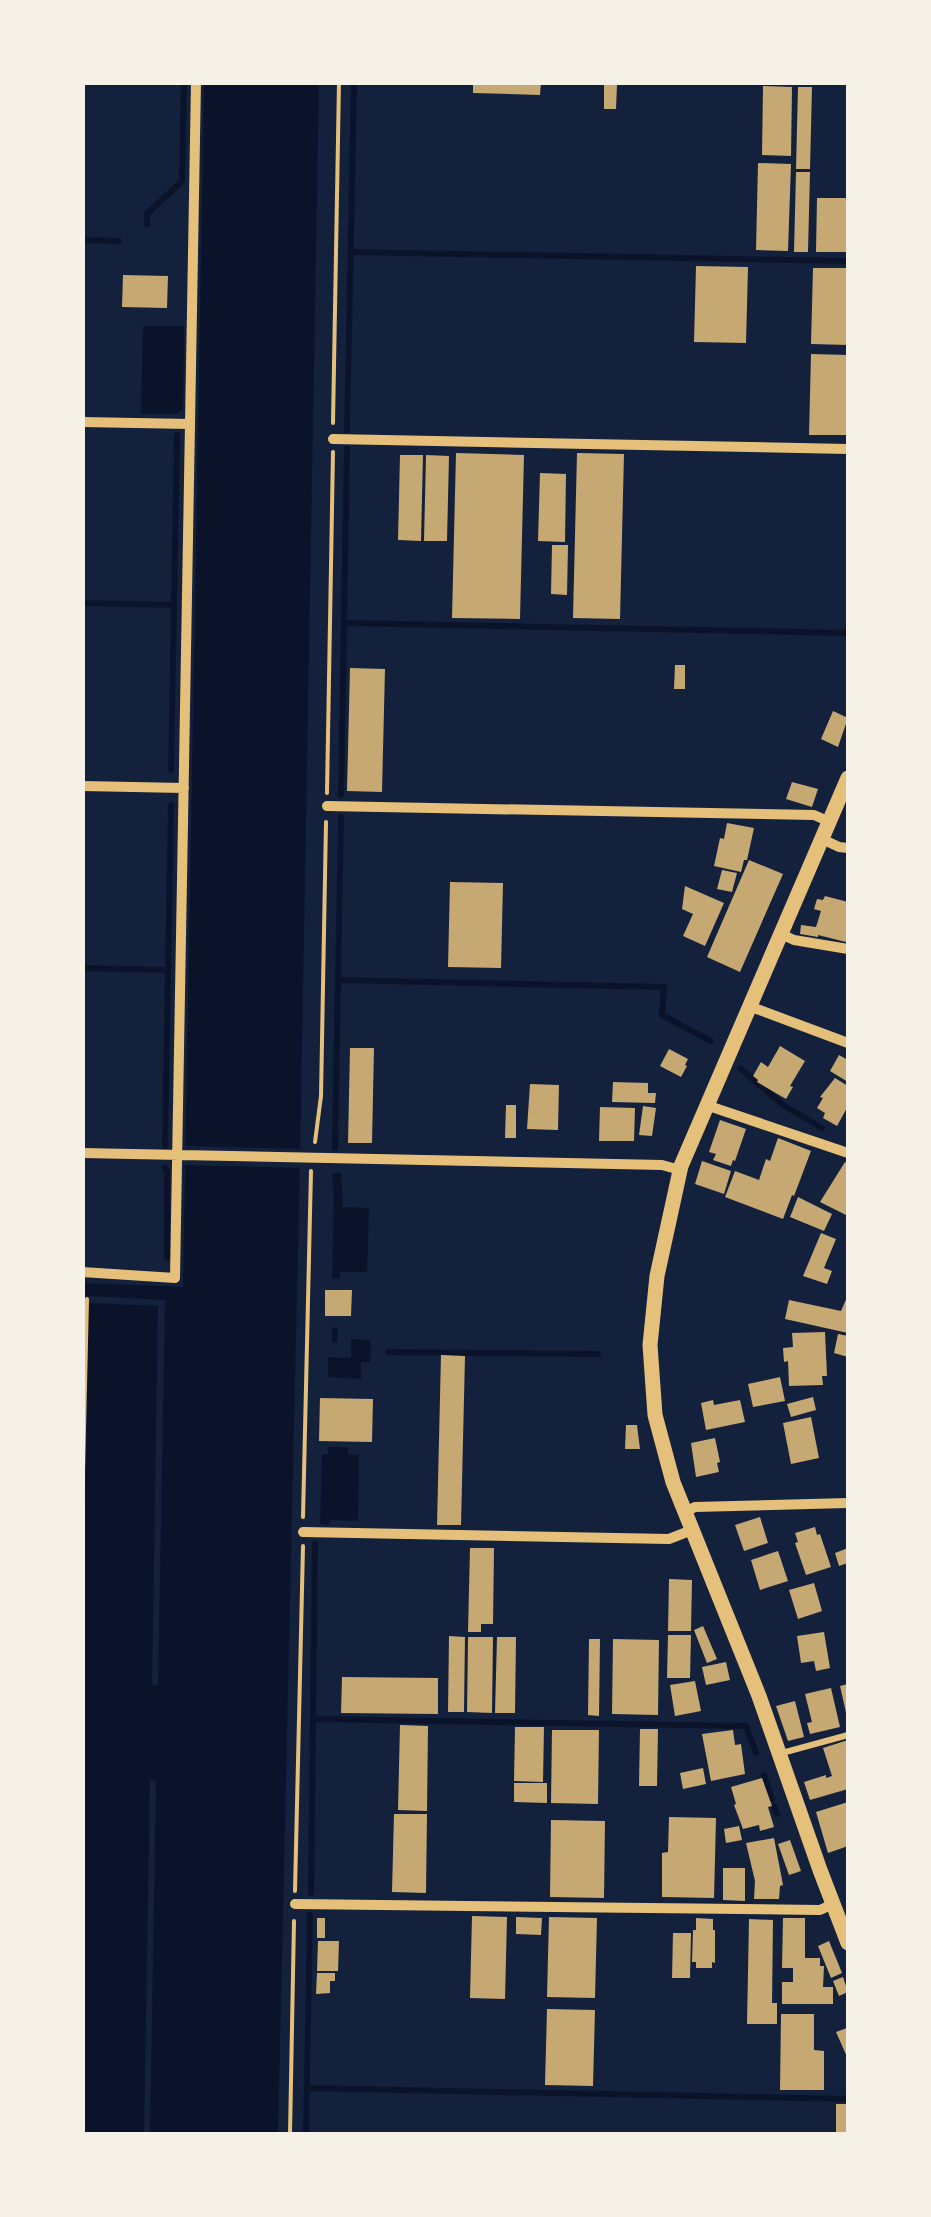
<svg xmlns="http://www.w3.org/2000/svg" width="931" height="2217" viewBox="0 0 931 2217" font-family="Montserrat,sans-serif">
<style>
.water{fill:#0b132b}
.pier{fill:#14213d}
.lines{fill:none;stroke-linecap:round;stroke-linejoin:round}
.stream{stroke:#0b132b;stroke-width:6}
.building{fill:#c6a872}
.path{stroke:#e5c07b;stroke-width:4}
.service{stroke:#e5c07b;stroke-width:6}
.minor{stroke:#e5c07b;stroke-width:10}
.tertiary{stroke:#e5c07b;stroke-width:15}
</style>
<rect width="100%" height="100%" fill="#14213d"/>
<path class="water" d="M204 83H319L300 1160 278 2134H82V1672L89 1297 83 1296V1283L183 1287Z
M143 326H184L183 408 176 414H141Z
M332 1173H341L343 1207 369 1208 367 1272H340V1278H332L334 1198Z
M351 1339 371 1340 370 1362H361V1379L328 1377V1357L351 1358Z
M328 1447H348V1454L359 1455 358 1521 330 1520 329 1525 320 1524 322 1454H328Z"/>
<path class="pier" d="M183 1146 304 1149 303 1168 183 1165Z
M89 1296 165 1300 158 1685H152L158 1306 89 1303Z
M150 1780 156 1781 150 2134H144Z"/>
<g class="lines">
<path class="stream" d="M147 224V214L182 181 184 82
M82 240 119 241
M351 252 848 261
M347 430 354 82
M82 603 174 605
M344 623 848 633
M171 770 177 435
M341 795 347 449
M82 968 168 970
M338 980 664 987 662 1015 711 1041
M741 1069 783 1105 822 1128
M165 1146 171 805
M335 1148 341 817
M165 1168 167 1171V1258
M335 1340V1330
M388 1352 598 1354
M313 1719 746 1726 756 1753
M764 1775 772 1799
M774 1806 777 1814
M311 1893 315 1544
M307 2088 848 2099
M306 2134 310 1915"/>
</g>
<path class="building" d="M473 82H541L540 95 473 93Z
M604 85H617L616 109H604Z
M763 86 792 87 791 156 762 155Z
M798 87H812L810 169H796Z
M758 163 791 164 788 251 756 250Z
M796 172H810L808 252H794Z
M817 198H848V252H816Z
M696 266 748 267 746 343 694 342Z
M813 268H848V345L811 344Z
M123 275 168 276 167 308 122 307Z
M811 354 848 355V435H809Z
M456 453 524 455 520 619 452 618Z
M577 453 624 454 620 619 573 618Z
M400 455H423L421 541 398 540Z
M426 455 449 456 447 541H424Z
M540 473 566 474 565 542 538 541Z
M552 545H568L567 595 551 594Z
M675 665H685V689H674Z
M350 668 385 669 382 792 347 791Z
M833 711 848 718 838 747 821 739Z
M792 782 818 789 812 807 786 799Z
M727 823 754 828 747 860H744L741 872 714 866 720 838 724 839Z
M749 860 783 874 740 972 707 957Z
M722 870 737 873 732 892 717 889Z
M450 882 503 883 501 968 448 967Z
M685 886 724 903 705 946 683 936 693 914 682 909Z
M825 896 848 902V932L846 942 818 935V937L800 934 801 925 816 927 821 911 814 909 817 899 823 900Z
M780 1046 805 1061 790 1086 793 1087 786 1099 757 1082 758 1080 753 1076 761 1062 768 1067Z
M350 1048H374L372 1143H348Z
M669 1049 688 1059 685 1065 687 1066 681 1077 660 1066Z
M839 1055 848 1060V1082L830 1071Z
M835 1078 848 1086V1106L837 1126 823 1118 825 1113 817 1108 823 1098 820 1097Z
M613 1082 648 1083V1093H656L655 1103 612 1102Z
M530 1084 559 1085 558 1130 527 1129Z
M506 1105H516V1138H505Z
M643 1106 656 1108 652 1136 639 1135Z
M600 1107 635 1108 634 1141H599Z
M720 1120 746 1129 735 1161 733 1160 731 1166 713 1160 716 1154 709 1152Z
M778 1138 811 1151 794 1196 792 1195 783 1219 725 1197 735 1171 759 1180 766 1159 770 1161Z
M702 1161 731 1171 724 1194 695 1184Z
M845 1162 848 1164V1216L820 1202Z
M798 1197 832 1214 824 1231 790 1217Z
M821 1233 836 1239 824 1268 832 1271 827 1284 803 1276Z
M325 1290H352L351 1316H325Z
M848 1295V1333L785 1319 789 1300 841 1311Z
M825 1332 827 1376H822L823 1385 789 1386 788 1361 784 1362 783 1348 793 1347 792 1333Z
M838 1334 848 1336V1357L834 1353Z
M441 1355 465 1356 461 1525H437Z
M780 1377 785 1401 753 1407 748 1384Z
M813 1397 816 1410 791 1417 787 1404Z
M320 1398 373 1399 372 1442 319 1441Z
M713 1400 714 1405 740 1400 745 1422 706 1430 701 1403Z
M811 1417 819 1458 791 1464 783 1423Z
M626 1425H637L640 1449H625Z
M715 1438 720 1462 717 1463 719 1472 696 1477 691 1443Z
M760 1517 768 1543 744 1551 735 1525Z
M815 1527 817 1535 820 1534 831 1567 806 1575 795 1543 798 1542 795 1533Z
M470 1548H494L493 1624H481V1632H468Z
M848 1548V1563L839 1566 835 1553Z
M778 1551 788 1581 760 1590 751 1560Z
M669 1579 692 1580 691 1631H668Z
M814 1583 822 1611 798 1619 789 1590Z
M703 1626 717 1659 707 1663 694 1630Z
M824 1632 830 1668 816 1671 814 1661 801 1663 797 1636Z
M668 1635H691L690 1678H667Z
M449 1636 465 1637 464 1712H448Z
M468 1637H493L492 1713 467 1712Z
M497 1637H516L515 1713H495Z
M589 1639H600L599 1716 588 1715Z
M613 1639 659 1640 658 1715 612 1714Z
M726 1662 730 1680 706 1685 702 1667Z
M342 1677 438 1678V1714L341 1713Z
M695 1681 701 1711 675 1716 670 1685Z
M848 1684V1717H847L840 1686Z
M831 1688 840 1727 810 1734 807 1723 812 1722 805 1694Z
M795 1701 804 1737 788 1741 776 1706Z
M400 1725 428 1726 427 1811 398 1810Z
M515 1727H544L543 1782 514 1781Z
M640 1729H658L657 1786H639Z
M552 1730H599L598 1804 551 1803Z
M733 1730 735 1745 741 1744 745 1774 711 1781 702 1734Z
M848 1740V1789L810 1800 804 1782 826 1775V1778L832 1776 823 1748Z
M703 1768 706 1784 683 1789 680 1773Z
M762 1778 772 1806 768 1807 774 1827 760 1831 759 1825 743 1829 734 1805 736 1804 731 1787Z
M514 1783H547V1803L514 1802Z
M848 1802V1846L828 1853 816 1812Z
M394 1814H427L426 1893 392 1892Z
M669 1817 716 1818 714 1898 662 1897V1853L668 1852Z
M551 1820 605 1821 604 1898 550 1897Z
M739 1826 742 1840 726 1843 724 1829Z
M774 1838 783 1885 780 1886 779 1899H754L755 1881 746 1843Z
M790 1840 801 1871 789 1875 778 1844Z
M723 1868H745V1901L723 1900Z
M472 1916 507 1917 505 1999 470 1998Z
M516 1917 542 1918 541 1935 516 1934Z
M549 1917 597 1918 595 1998 547 1997Z
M317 1918H325V1938H317Z
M696 1918 713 1919V1930H715V1963L712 1962V1968H696V1962H692L693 1930H696Z
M783 1918H805V1958H820V1966H824L823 1987H833V2004H782V1982H793V1968H782Z
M749 1919 773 1920 772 2003H777V2024H747Z
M673 1933H691L690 1978H672Z
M318 1941H339L338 1971H317Z
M829 1941 842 1973 831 1978 818 1946Z
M317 1973H335V1981H330V1993L316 1994Z
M843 1977 848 1992 839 1996 833 1981Z
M547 2009 595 2010 593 2086 545 2085Z
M781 2014H814V2050L824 2051V2090H780Z
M847 2028 848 2032V2059L836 2032Z
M836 2104H848V2134H836Z"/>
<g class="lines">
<path class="path" d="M333 423 339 82
M327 793 333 452
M315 1142 321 1096 326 822
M82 1514 87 1299
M303 1517 311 1171
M295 1891 303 1546
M290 2134 294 1921"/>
<path class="service" d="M782 1753 848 1735"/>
<path class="minor" d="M82 422 190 424
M333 439 848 449
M82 786 184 788
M327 806 814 815 830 822
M822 839 839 847 848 848
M781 934 794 940 848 949
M749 1006 848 1043
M706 1105 848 1153
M82 1153 662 1165 680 1170
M82 1272 175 1278 196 82
M685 1512 695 1507 848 1503
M303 1532 669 1539 692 1530
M295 1904 820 1910 833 1904"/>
<path class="tertiary" d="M848 778 681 1166 657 1276 650 1345 655 1415 673 1482 759 1696 820 1870 848 1943"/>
</g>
<rect width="931" height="2217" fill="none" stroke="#f6f1e7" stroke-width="170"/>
</svg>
